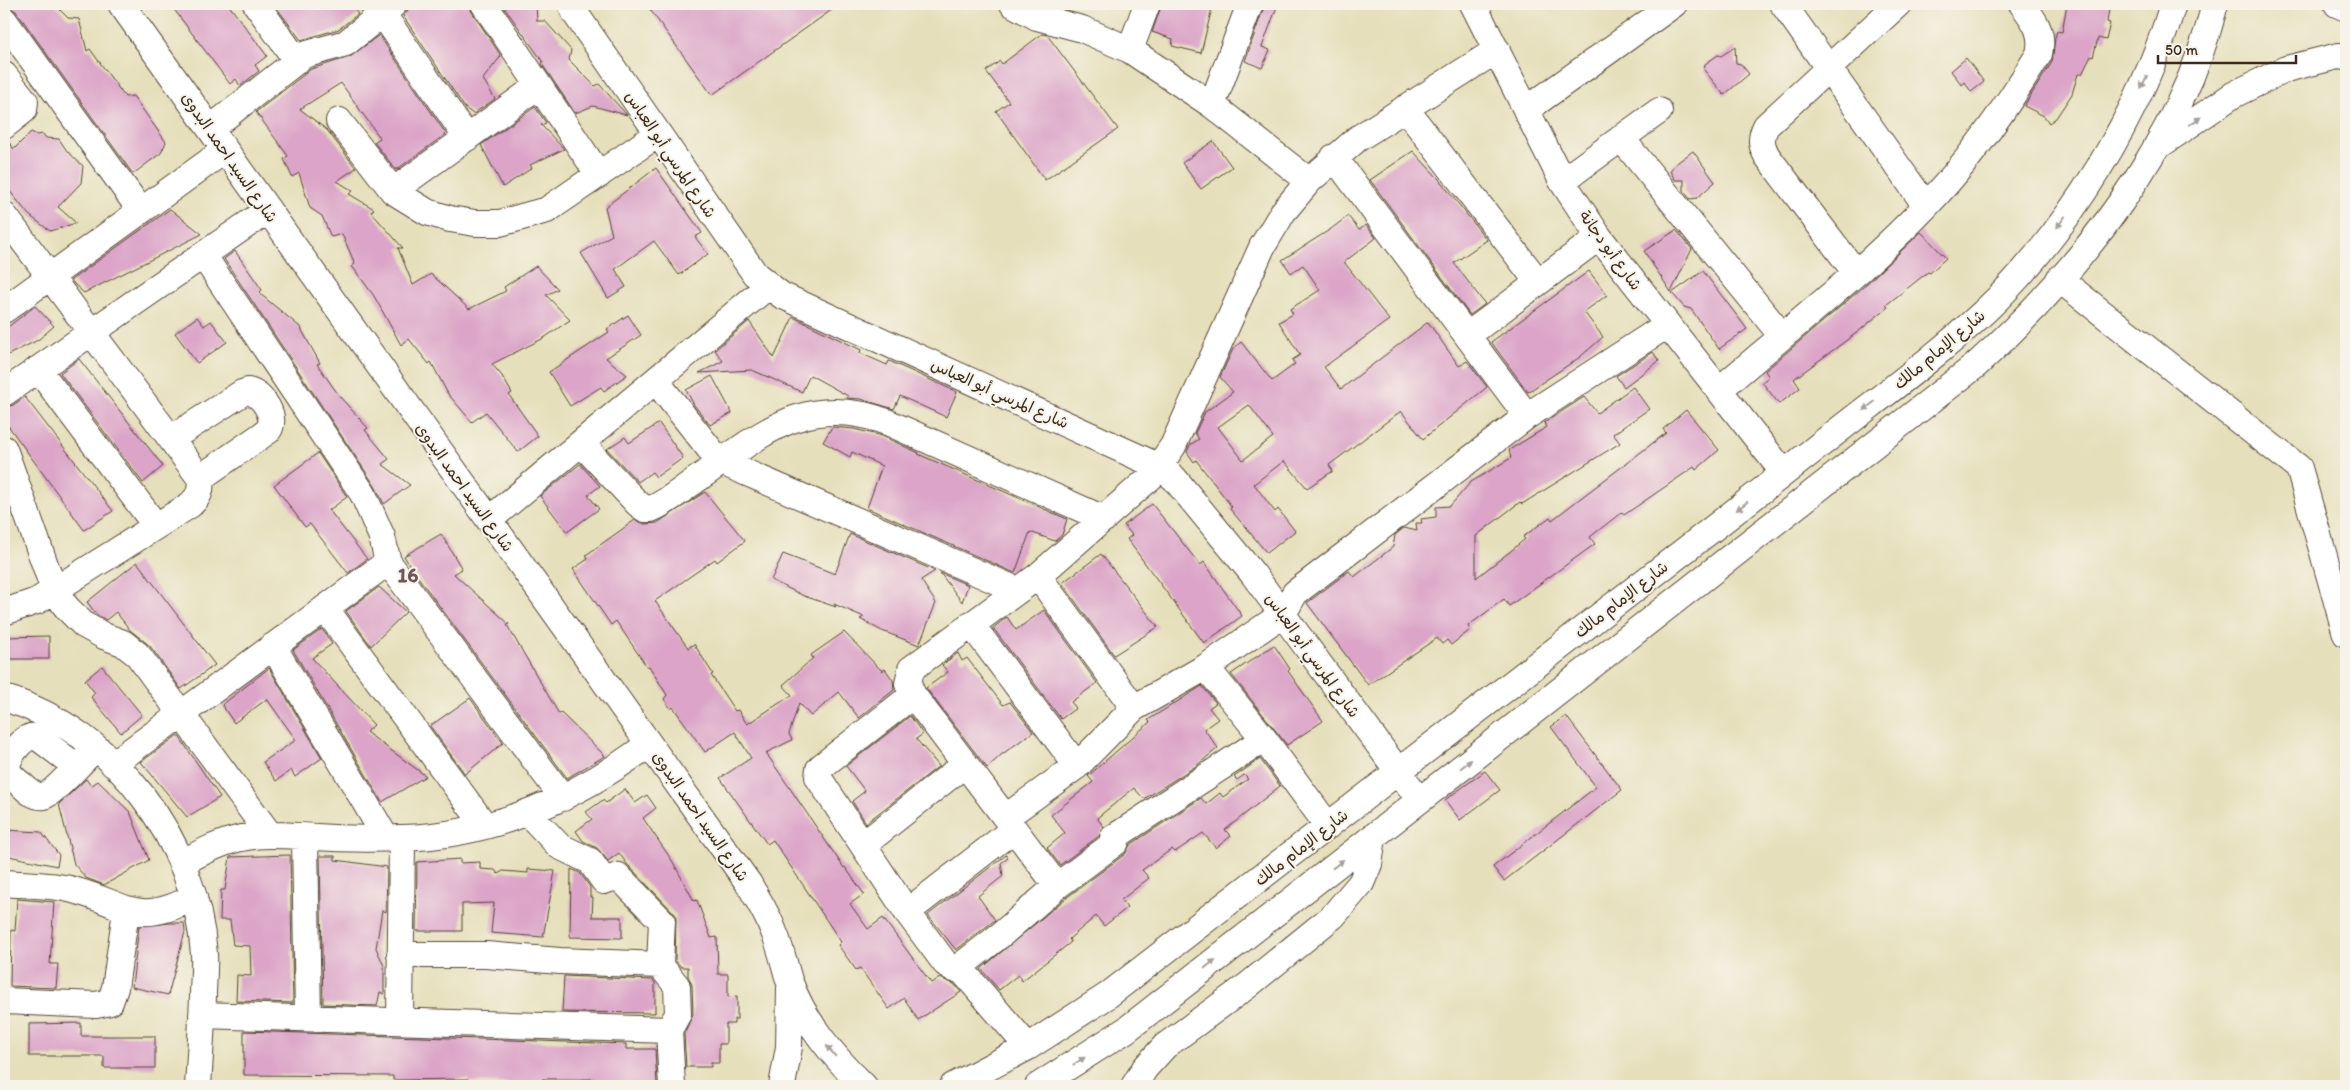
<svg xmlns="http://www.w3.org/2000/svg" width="2350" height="1090" viewBox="0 0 2350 1090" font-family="Itim,'Playpen Sans Arabic',sans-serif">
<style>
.building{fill:#dba4c8;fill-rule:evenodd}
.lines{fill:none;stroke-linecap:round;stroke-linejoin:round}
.minor-casing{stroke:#554536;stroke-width:28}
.minor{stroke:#fff;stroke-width:26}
.oneway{fill:#a79f9a}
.labels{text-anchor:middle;stroke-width:4;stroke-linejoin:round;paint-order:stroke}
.street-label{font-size:16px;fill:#3b2a1e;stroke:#f7f3e8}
.district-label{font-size:21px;font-weight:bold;fill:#73555a;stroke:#f7f3e8}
</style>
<rect width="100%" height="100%" fill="#f7f3e8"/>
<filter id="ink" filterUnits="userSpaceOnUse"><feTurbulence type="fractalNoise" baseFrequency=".02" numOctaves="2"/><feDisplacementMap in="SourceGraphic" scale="10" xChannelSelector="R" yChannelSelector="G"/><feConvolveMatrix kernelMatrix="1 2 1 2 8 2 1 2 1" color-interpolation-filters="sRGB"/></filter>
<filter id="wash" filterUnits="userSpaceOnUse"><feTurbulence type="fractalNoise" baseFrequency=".0096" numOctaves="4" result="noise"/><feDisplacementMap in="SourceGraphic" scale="20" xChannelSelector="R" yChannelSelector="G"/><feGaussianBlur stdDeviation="1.12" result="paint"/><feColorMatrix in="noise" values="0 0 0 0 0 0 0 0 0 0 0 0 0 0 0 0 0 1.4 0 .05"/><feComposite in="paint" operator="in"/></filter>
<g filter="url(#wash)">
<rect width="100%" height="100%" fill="#e6dfbb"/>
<g id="blocks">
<path class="building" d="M4 4H54L68 18 79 19 87 51 90 49 125 97 133 96 166 142 161 153 133 174 16 11Z
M170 4H228L267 56 255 65 259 71 240 86 236 79 230 84Z
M274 4H350L358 14 339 29 301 40Z
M409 4H469L472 12 501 56 483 79 495 99 473 114 465 108 403 16 408 10Z
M502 4H536L537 21H545L571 50 569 60 595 86 599 84 627 115 593 106 575 113 542 64 543 62Z
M646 4H840L712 95Z
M1162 4H1213L1201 53 1172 46 1173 39 1152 32Z
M1265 4H1278L1262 47 1270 50 1262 68 1245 61Z
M2067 4H2110L2107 22 2110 23 2106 40 2098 38 2093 57 2091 56 2082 74H2078L2072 94 2056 118 2049 123 2044 116 2024 106 2052 62 2055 38 2057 31 2062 32Z
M1042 34 1047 35 1118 129 1045 180 996 111 1009 102 986 71 1000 61 1002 64Z
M379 35 446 134 396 170 374 142 380 138 341 83 300 109 327 130 356 168 337 181 353 191 349 194 374 209 371 212 403 248H398L413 285 431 274 469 309 506 291 504 287 536 266 558 289 546 295 570 320 544 338 492 364 502 376 512 393 509 395 538 436 518 452 486 412 472 422 448 394 431 362 429 364 409 339 401 345 374 296 352 266 355 264 342 234 331 237 322 216 310 208 299 173 292 177 284 159 288 156 256 112 311 69 350 57Z
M1735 47 1736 63 1741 64 1749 74 1724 95 1704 70 1705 64 1718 55 1721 56Z
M1966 58 1984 82 1971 92 1965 82 1962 85 1951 71Z
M535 107 546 123 541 125 564 149 530 165 532 168 503 187 481 145Z
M31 132 37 135 43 134 46 138 59 139 67 151 83 166 81 183 58 207 76 223 50 231 29 215 4 184V141L7 140 14 149Z
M1213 141 1232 167 1201 189 1182 163Z
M1413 151 1438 178 1487 240 1454 263 1485 304 1470 315 1370 180Z
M1693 151 1715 182 1697 198 1690 199 1684 191V180H1675L1670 171 1674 165Z
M656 168 702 233 695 237 708 254 679 275 654 241 615 269 626 287 608 298 581 253 612 235 605 207Z
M170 209 202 234 84 293 74 284 71 280Z
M1348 216 1359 230 1366 225 1376 238 1344 262 1389 320 1324 367 1341 389 1428 322 1459 366 1467 361 1487 387 1423 439 1401 411 1329 465 1333 471 1307 488 1284 461 1254 484 1275 512 1278 509 1295 531 1267 553 1230 509 1232 507 1196 460 1194 462 1187 452 1190 445 1199 439 1195 433 1205 412 1233 392 1220 377 1233 349 1241 342 1272 381 1295 364 1292 360 1300 355 1279 322 1293 314 1290 309 1320 290 1303 265 1291 273 1282 260 1331 229ZM1249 405 1273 437 1243 460 1218 427Z
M1676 230 1692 249 1671 292 1644 251Z
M1921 232 1946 258 1930 273 1928 272 1886 305 1888 307 1859 331 1794 379 1800 388 1779 404 1762 382 1769 377 1765 371 1861 289Z
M235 251 262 290 259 293 300 327 320 363 317 364 340 397 368 428 365 430 389 459 382 464 410 485 384 504 375 486 224 259Z
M1589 271 1607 295 1584 312 1603 337 1580 357 1528 392 1491 342Z
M1703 271 1747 329 1719 349 1691 309 1684 307 1672 293Z
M35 306 54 326 38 340 4 357V330Z
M628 315 641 335 606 358 627 375 604 391 601 387 570 406 549 372 609 332 607 329Z
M197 317 204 326 211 321 227 342 197 363 175 333Z
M793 317 861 350 860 353 887 365 889 361 957 392 946 417 900 396 894 409 861 399 847 398 848 396 810 375 802 392 752 370 699 373 723 361 715 350 749 321 774 358Z
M1653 352 1659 361 1624 387 1616 376Z
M79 359 163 466 143 483 60 373Z
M712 376 732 413 710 425 694 405 686 390Z
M1633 387 1649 409 1613 434 1620 443 1522 504 1520 502 1476 536V578L1512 550 1525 539 1523 537 1550 517 1552 520 1666 433 1663 429 1686 410 1719 450 1696 470 1694 467 1624 515 1622 512 1590 537 1595 544 1509 606 1504 599 1468 626 1470 630 1451 645 1447 640 1442 644 1437 638 1368 685 1307 603 1349 571 1354 577 1393 547 1395 535 1404 528 1417 531 1416 523H1422L1421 519 1436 517V507L1450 506 1471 482 1511 458 1509 450 1547 427 1544 423 1584 397 1597 413Z
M25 397 113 511 84 530 4 420V408L13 405Z
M659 423 683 458 656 477 652 472 638 482 607 449 625 437 629 443Z
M832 427 854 429 882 436 919 453 918 454 1067 519 1062 535 1055 541 1030 532 1015 573 867 508 882 466 852 452 850 457 823 442Z
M318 453 347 497 329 510 367 559 348 573 310 524 305 527 274 485Z
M580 464 600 486 588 495 599 509 567 532 540 496Z
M705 492 745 541 717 562 715 559 655 601 688 648 694 644 713 674 711 675 735 711 738 710 747 724 792 695 783 685 813 658 811 655 844 632 882 671 885 669 893 680 894 690 859 718 839 692 811 716 799 703 789 734 792 740 766 753 844 868 845 867 864 894 850 904 868 929 883 918 931 983 940 978 954 984 961 992 918 1020 904 998 889 1009 860 968 856 970 838 945 841 942 773 840 767 844 720 778 751 758 735 732 705 752 673 707 671 709 664 699 667 695 649 666 647 667 616 621 611 625 573 569 588 559 586 555 635 520 645 524 657 523Z
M1152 504 1200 565 1204 562 1242 616 1204 643 1127 539 1132 535 1124 525Z
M441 534 462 569 454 574 509 624 507 625 559 714 561 713 605 756 567 778 412 569 404 556Z
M850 534 935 571 921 580 936 603 919 645 882 631 860 619 864 617 834 604 836 607 804 596 771 580 783 554 835 574Z
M1101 554 1158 627 1114 655 1062 583Z
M137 562 215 665 181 689 150 646 130 630 116 612 106 620 97 615 87 602Z
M940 573 968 585 962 602Z
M379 587 406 612 371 646 346 611Z
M1044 610 1097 683 1071 702 1076 708 1061 719 993 628 1007 617 1016 630Z
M322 629 332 644 312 658 374 725 366 732 426 776 382 802 293 650Z
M49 636V659H4V637Z
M1274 645 1290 669 1288 671 1323 721 1287 745 1231 674Z
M958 653 962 661 967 658 1003 705 1010 702 1033 732 1001 755 987 768 926 688 948 672 942 665Z
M102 666 142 715 121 733 91 697 95 693 85 680Z
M269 668 322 758 295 777 291 770 276 781 263 762 296 740 267 699 234 723 222 705Z
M1202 686 1216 703 1209 708 1218 719 1204 729 1218 748 1196 766 1144 799 1134 788 1097 818 1104 827 1099 836 1060 865 1047 848 1065 833 1051 815 1093 782 1088 776 1150 722 1148 720Z
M470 698 503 743 465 774 430 726Z
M910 716 923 734 916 739 939 766 866 823 852 801 865 791 846 766Z
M1566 716 1622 790 1504 881 1493 867 1596 787 1551 727Z
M178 735 220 797 187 817 141 762Z
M1260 759 1280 786 1225 830 1231 836 1216 848 1203 833 1175 852 1172 849 1142 870 1149 878 1121 900 1127 908 1104 926 1096 916 1069 939 1071 942 1022 981 1018 975 999 990 981 969 1066 898 1125 854 1130 845 1201 798 1206 804 1220 793 1223 797 1248 779 1244 775 1237 780 1234 777Z
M1485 771 1500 790 1460 820 1445 800Z
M86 779 91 786 98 781 130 812 149 860 104 885 86 878 74 864 59 804Z
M625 789 635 803 647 795 656 808 643 818 673 862 694 901 697 900 711 938 717 937 718 974H728V997L737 996V1019H734V1024H726V1044H719V1063H711V1067H686L684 1034 693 1014 692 985 688 976V967H681L675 960 676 915 627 864 619 853 608 861 597 848 583 841 576 831 592 819 586 812 603 800 606 803Z
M4 830 41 832 59 855 57 866 4 855Z
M290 855 293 1003 236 1001 237 975 251 976 250 946 233 945 230 920H220L221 890H225L230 857Z
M1006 855 1008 858 1001 863 1003 876 978 896 995 920 956 950 928 915Z
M320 856H335V860L387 867 386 912 382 910 376 948 384 966V994L380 992 377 1006 323 1004Z
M460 859V863L480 862V869L495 870 498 874 503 871 528 873V869L555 871 543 937 491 933 494 903 462 904V931H416L417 862Z
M571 869 580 873 590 887V897H593L592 917H622V938L570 937Z
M17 899 54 902 50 964H58L56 988 10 986 11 930 15 931Z
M169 923H184L185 932 168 995 132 987 139 926Z
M564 976 653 980 655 983V1013L562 1012Z
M81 1023V1036H155V1068H104V1056H29V1024Z
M244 1031 626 1044V1049H655L657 1085 599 1086V1083L594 1082V1079H542V1086H508V1083L468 1082V1079L393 1080V1076L244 1075Z"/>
</g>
</g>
<g filter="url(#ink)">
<use href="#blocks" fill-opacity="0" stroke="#554536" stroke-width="1"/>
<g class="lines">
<g class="minor-casing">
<path id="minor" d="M121 4 749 884C758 900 768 915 774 932 781 948 784 964 789 980 804 1022 833 1056 864 1086
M256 4 297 61
M376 4 467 138
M484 4 599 175
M571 4 575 13 755 274 781 295 1160 467 1174 478 1253 574 1409 786
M1013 4 1037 17 1082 29 1130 50 1212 105 1309 181
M1473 4 1562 181 1599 237 1784 473
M1783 4 1926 206
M2337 4 2346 8
M4 20 141 211
M1130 50 1147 4
M4 75 25 101 24 110 4 126
M1212 105 1250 4
M1405 108 1538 282
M1526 110 1674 4
M339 121 393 191 427 212 450 219 475 223H500L547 210 658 134
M210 129 304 55 346 43 394 4
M1621 138 1782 336
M2157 147 2233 95 2286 69 2338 56 2346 57
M1334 157 1527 416
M1562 181 1659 111
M393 191 538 86
M4 215 200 478C202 490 199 497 190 505L37 601 4 612
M203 255 363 494 382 537 388 562 563 798
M1856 273 1767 156C1761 145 1760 138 1766 126L1898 4
M2059 279 2299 468 2346 634
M4 310 225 150
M1468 335 1599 237
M38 369 156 526
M656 381 712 452 731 466 1017 590
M1719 390C1789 330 1862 273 1926 206 1970 161 2006 108 2039 54 2044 33 2035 21 2022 4
M4 393 268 210
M172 438 242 393 248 391C263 394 278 418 268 431L200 478
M581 443 637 503 645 509H651C666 503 680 491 693 482 759 437 802 391 887 422L1104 519
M4 449 54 590 67 608 84 625 104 636 123 643 138 655 269 834
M489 520 768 286
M1038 576 1134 708
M325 608 485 826
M971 624 1077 766
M273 646 386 838
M1206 667 1264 739 1328 826
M913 695 822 766 819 769 818 777 907 912 945 963 954 969 959 967 1028 1047
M4 698C114 730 196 841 204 954 205 968 203 982 203 996 202 1026 200 1056 198 1086
M113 764 388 562
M77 767 36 736C23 736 10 753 7 766 8 776 16 780 23 786 29 792 35 797 44 796 54 793 86 757 95 748
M528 813 559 846 590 861 604 881 618 876 662 921 660 965 677 986 678 1014 669 1030 672 1086
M1006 817 1077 766 1134 708 1206 667 1283 614 1295 593 1527 416 1667 325
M305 837 308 1018
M863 845 965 764
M182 863C200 853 217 844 237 839 264 832 291 836 317 837 345 839 373 839 401 838 492 836 577 798 649 744
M4 883C26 885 51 884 73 890 127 904 136 928 194 897
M1057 886 913 695 908 684 911 669 1038 576 1152 476 1173 446 1262 247 1283 212 1309 181 1357 139 1497 50
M907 912 1014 829
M400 955H486L560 961 660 965
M959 967 1003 933 1057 886 1116 842 1113 838 1264 739
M4 1001 96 1005 110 1002 115 988 126 911
M202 1015 669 1030
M400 1021 402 838
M782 1086 789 1047 790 988
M953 1086 1028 1047 1107 996C1272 869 1436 742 1601 615 1679 555 1758 494 1835 433 1886 393 1938 355 1985 311 2068 232 2141 114 2173 4
M1038 1086 1126 1030 1975 366C2079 272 2181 143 2215 4
M1134 1086 1145 1068 1165 1046 1247 986 1333 916 1361 883 1369 864 1373 837"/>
</g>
<use href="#minor" class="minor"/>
</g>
<defs><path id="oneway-solid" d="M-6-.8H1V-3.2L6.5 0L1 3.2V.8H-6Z" transform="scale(1.25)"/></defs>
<g class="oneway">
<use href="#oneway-solid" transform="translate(2144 82) rotate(116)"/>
<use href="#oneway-solid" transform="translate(2195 121) rotate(-34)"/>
<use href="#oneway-solid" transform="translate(2061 222) rotate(126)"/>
<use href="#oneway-solid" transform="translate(1869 406) rotate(142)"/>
<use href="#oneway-solid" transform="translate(1742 506) rotate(142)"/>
<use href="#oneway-solid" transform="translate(1466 764) rotate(-38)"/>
<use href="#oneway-solid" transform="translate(1338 864) rotate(-38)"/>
<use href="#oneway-solid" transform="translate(1210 964) rotate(-38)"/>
<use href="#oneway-solid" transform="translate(831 1051) rotate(-130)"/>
<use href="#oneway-solid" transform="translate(1079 1061) rotate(-32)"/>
</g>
</g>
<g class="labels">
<g class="street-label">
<text transform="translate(671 154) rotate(56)" y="6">شارع المرسي أبو العباس</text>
<text transform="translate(230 157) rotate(55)" y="6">شارع السيد احمد البدوى</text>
<text transform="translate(1611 250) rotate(54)" y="6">شارع أبو دجانة</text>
<text transform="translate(1939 349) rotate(-40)" y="6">شارع الإمام مالك</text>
<text transform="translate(1000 393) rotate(24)" y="6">شارع المرسي أبو العباس</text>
<text transform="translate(465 487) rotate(54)" y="6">شارع السيد احمد البدوى</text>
<text transform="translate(1621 599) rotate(-38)" y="6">شارع الإمام مالك</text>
<text transform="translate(1313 655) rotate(54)" y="6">شارع المرسي أبو العباس</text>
<text transform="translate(701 816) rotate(55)" y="6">شارع السيد احمد البدوى</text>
<text transform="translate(1301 847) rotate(-38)" y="6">شارع الإمام مالك</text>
</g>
<g class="district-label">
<text x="408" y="582">16</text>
</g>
</g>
<rect width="2350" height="1090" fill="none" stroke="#f7f3e8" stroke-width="20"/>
<path d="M2158 55v8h138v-8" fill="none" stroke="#3b2a1e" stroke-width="2.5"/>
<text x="2165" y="55" font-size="15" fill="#3b2a1e" stroke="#f7f3e8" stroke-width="4" paint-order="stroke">50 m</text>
</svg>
